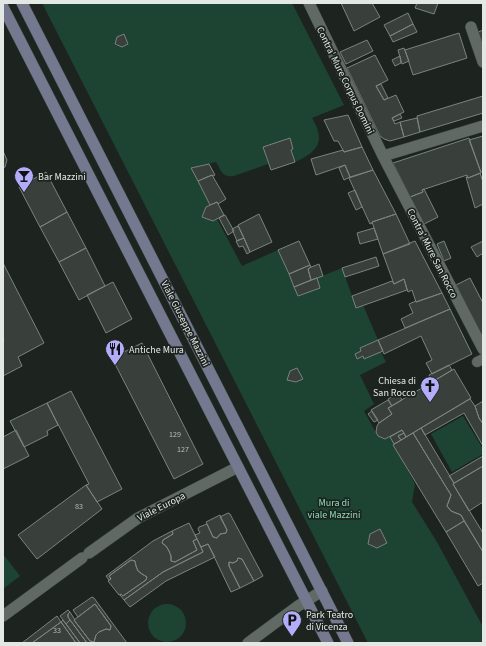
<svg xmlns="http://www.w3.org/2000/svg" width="486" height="646" viewBox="0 0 486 646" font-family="'Source Sans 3',sans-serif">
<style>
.green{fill:#1d4332;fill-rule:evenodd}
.building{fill:#39403c;stroke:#7a837e}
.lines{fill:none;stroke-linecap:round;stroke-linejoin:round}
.pedestrian-casing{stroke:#3c423f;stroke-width:11}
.minor-casing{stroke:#3c423f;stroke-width:12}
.tertiary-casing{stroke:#3c423f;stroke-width:12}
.secondary-casing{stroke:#3c423f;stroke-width:12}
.pedestrian{stroke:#606964;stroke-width:10}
.minor{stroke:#606964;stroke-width:11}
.tertiary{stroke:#606964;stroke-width:11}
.secondary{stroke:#757990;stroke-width:11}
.labels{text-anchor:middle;stroke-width:3.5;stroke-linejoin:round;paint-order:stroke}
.number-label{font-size:8px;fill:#b8bebb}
.street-label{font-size:10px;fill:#e3e8e5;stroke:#1d2420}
.poi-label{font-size:10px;fill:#e3e8e5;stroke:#1d2420;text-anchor:start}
.park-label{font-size:10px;fill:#8ddbb6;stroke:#1d2420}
</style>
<rect width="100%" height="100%" fill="#1d2420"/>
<path class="green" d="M42 3H292L344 105 312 118C326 141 318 152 295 162L291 150 293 149 289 138 263 147 268 164 234 176C222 178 221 170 216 162L209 164 192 168 210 205 206 207 202 217 213 221 217 219 242 266 278 250 298 296 320 288 317 278 342 268 356 307 363 305 378 340 360 348 361 351 355 354 356 359 363 356 364 358 381 352 386 362 360 375 374 404 364 411 378 436 385 439 390 437 415 484 412 502 437 542 483 627V643H368ZM123 34 128 44 122 47 115 45 117 38ZM297 368 303 379 296 382 287 380 290 372ZM380 529 387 542 377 548 368 545 370 534Z
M463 416 483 449V454L452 472 431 434Z
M3 554 20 576 3 589Z
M148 623a19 19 0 1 1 38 0a19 19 0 1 1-38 0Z"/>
<path class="building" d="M341 3H372L380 17 354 31Z
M417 3H438L434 14 415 8Z
M408 13 413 24 390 36 384 25Z
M413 24 417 32 393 42 390 36Z
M483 30V53L476 33Z
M459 33 467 58 413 75 405 50Z
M124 34 128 44 122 47 115 44 117 37Z
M367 40 373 51 346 64 340 52Z
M404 48 409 61 402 64 398 50Z
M375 55 388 80 376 86 384 100 396 95 404 112 392 118 395 124 400 122 404 137 390 141 384 139 380 136 347 68Z
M400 56 401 63 395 66 392 60Z
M381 84 388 98 384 100 376 86Z
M483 96V113L420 132 417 116Z
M400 114 402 118 394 121 392 118Z
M348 115 362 147 344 152 338 141H334L324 120Z
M417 118 420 132 404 137 400 122Z
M483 136V171L481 172 469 140Z
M290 138 293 149 291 150 295 162 271 170 263 147Z
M469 138 481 173 468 178 467 175 422 190 423 192 410 197 393 163Z
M362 147 373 170 350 177 345 165 316 175 311 159 343 150 344 152Z
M3 151 7 160 5 167 3 168Z
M209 164 215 175 213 176 212 175 198 181 191 168Z
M345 165 350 177 344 180 339 168Z
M373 170 396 214 372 222V223L370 224 349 178Z
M46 172 67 212 40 227 19 187Z
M480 173 483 182V204L475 208 466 177H467L468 178Z
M212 175 226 199 218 204 217 202 210 205 198 181Z
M424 189 438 217 424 224 410 197 423 192 422 190Z
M355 190 362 207 356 210 348 193Z
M217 202 224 215 213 221 202 217 206 207Z
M67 212 86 248 59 262 40 227Z
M259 214 272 242 250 252 238 225Z
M396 214 410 244 383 254 372 222Z
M225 215 234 231 228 235 219 218Z
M238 226 244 238 237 241 232 229Z
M374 228 378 239 360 244 357 233Z
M244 238 250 252 247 254 243 246 239 247 236 241Z
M299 241 310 265 289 274 278 250Z
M415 241 442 293 416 302 412 290 408 292 404 279 394 284 383 254Z
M444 241 451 258 444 261 437 244Z
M483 241V253L477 257 471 247Z
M86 248 105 286 79 300 59 262Z
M376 257 379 266 345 277 342 268Z
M3 263 44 343 18 357 22 366 3 376V342L4 341 3 339Z
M319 264 323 276 311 280 308 269 309 268Z
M310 265 311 267 308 269 311 280 294 287 289 274Z
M317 278 320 288 298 296 294 287Z
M470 278 483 303V333L481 334 456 285Z
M404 279 407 290 356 308 352 296 392 281 394 284Z
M113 282 132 319 106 333 87 295Z
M442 293 450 309 405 328 401 319 413 313 409 304 416 301V302Z
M450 309 472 354 432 374 426 363 432 360 421 336 384 354 378 340Z
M378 340 383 351 364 359 363 356 357 359 355 354 361 351 360 348Z
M142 343 203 464 174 479 112 358Z
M449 365 452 370 432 382 429 375Z
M297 368 303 379 296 382 287 380 290 371Z
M454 369 471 398 406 437 402 430 385 439 378 436 376 432 377 426 379 423 392 414 388 408Z
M71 391 122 489 97 502 86 485 89 484 47 403Z
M398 393 402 400 392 406 388 399Z
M470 399 475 406 479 418 483 424V446L464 413 425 435 421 428Z
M388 400 392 406 388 408 392 414 379 423 371 410Z
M483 401V424L479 418 475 406Z
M47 403 58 425 47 431 48 435 24 447 10 421Z
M372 411 378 420 374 422 368 414Z
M421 428 454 483 453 484 483 533V552L461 515 451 511 447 506 451 495 413 433Z
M16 430 29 456 3 469V437Z
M402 430 404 433 398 436 401 440 394 444 390 437Z
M404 433 406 437 401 440 398 436Z
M413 433 451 495 447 506 451 511 461 515 464 521 446 532 393 445Z
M483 456V466L454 483 449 476Z
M483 466V502L469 511 453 484Z
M86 485 102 509 37 559 18 535Z
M228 513 230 514 263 576 254 581 242 559 238 558 237 561 233 563 229 562V566L240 588 231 592 208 544 201 547 195 535 200 533 198 529 199 527 207 524 213 537 217 538 220 534 226 533 227 530 220 517Z
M220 515 227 530 226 533 220 534 217 538 213 537 206 522Z
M464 521 483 552V583L478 586 446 532Z
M189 523 197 539 193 541 197 550 175 562 171 561V556L169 551 166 546 162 543 163 540 173 534 172 531Z
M380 529 387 543 377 548 368 544 370 534Z
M172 531 173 534 163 540 162 543 166 546 169 551 171 556V561L175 562 197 550 193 541 197 539 203 552 163 572 124 600 120 595 121 594 123 596 146 580 147 577 142 574 138 571 136 566 135 561 131 560 109 576 111 579 109 580 106 576 153 541Z
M208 544 215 557 166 581 130 607 124 600 163 572 203 552 201 547Z
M238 558 242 559 254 581 240 588 229 566V562L233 563 237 561Z
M131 560 135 561 136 566 138 571 142 574 147 577 146 580 123 596 121 594 119 595 108 581 111 579 109 576Z
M92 597 94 598 127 643H87L68 617V614L70 612 75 620H74L90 641 94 642 96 635 99 632 106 629 110 630 111 626 95 604 78 617 73 610Z
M95 604 111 626 110 630 106 629 99 632 96 635 94 642 90 641 74 620Z
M68 610 70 612 68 614V617L70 620 66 624 60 616Z
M57 616 61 622 32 643H22Z
M63 620 66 624 80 643H76L61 622Z
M70 620 87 643H80L66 624Z
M61 622 76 643H32Z"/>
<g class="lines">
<g class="pedestrian-casing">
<path id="pedestrian" d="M477 362 483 359"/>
</g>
<g class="minor-casing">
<path id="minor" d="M309 3 383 156 483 349
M471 27 483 62
M383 156 483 126
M89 553 138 518 238 467
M3 616 82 558"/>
</g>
<g class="tertiary-casing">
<path id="tertiary" d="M248 643 298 606 322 591"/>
</g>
<g class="secondary-casing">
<path id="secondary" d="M22 3 348 643
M3 7 328 643"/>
</g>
<use href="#pedestrian" class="pedestrian"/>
<use href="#minor" class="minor"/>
<use href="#tertiary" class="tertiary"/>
<use href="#secondary" class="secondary"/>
</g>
<defs>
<g id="bar-pin" transform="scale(1)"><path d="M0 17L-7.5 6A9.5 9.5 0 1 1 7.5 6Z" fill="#b3adf9" stroke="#1d2420"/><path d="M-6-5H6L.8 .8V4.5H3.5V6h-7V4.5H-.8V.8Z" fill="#111"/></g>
<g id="restaurant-pin" transform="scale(1)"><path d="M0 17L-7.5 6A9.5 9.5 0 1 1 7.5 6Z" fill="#b3adf9" stroke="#1d2420"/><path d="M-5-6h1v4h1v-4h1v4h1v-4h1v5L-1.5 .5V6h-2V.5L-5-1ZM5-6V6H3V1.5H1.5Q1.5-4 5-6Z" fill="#111"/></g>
<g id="church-pin" transform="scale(1)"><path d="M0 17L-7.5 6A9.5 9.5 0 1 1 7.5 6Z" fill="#b3adf9" stroke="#1d2420"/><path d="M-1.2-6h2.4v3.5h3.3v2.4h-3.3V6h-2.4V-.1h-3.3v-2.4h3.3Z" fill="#111"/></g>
<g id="parking-pin" transform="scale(1)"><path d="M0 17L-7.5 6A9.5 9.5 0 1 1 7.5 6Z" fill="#b3adf9" stroke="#1d2420"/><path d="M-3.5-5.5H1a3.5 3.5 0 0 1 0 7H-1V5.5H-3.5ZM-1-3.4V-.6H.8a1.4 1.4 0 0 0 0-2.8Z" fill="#111"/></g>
</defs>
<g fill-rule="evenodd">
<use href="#bar-pin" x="24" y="176"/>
<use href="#restaurant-pin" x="115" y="349"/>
<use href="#church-pin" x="430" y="386"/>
<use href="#parking-pin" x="292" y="620"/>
</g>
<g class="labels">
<g class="number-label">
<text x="175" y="437">129</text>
<text x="183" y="452">127</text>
<text x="79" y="509">83</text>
<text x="57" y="633">33</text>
</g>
<g class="street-label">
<text transform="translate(346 80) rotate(64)" y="4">Contra' Mure Corpus Domini</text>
<text transform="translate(433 253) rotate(63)" y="4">Contra' Mure San Rocco</text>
<text transform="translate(186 323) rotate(63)" y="4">Viale Giuseppe Mazzini</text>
<text transform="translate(161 506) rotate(-27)" y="4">Viale Europa</text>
</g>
<g class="poi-label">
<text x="38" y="180">Bar Mazzini</text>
<text x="129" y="353">Antiche Mura</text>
<text x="416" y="384" text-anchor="end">Chiesa di<tspan x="416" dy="12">San Rocco</tspan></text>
<text x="306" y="618">Park Teatro<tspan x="306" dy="12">di Vicenza</tspan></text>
</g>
<g class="park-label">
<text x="334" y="506">Mura di<tspan x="334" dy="12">viale Mazzini</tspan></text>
</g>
</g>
<rect width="486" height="646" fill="none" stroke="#e3e8e5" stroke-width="8"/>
</svg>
